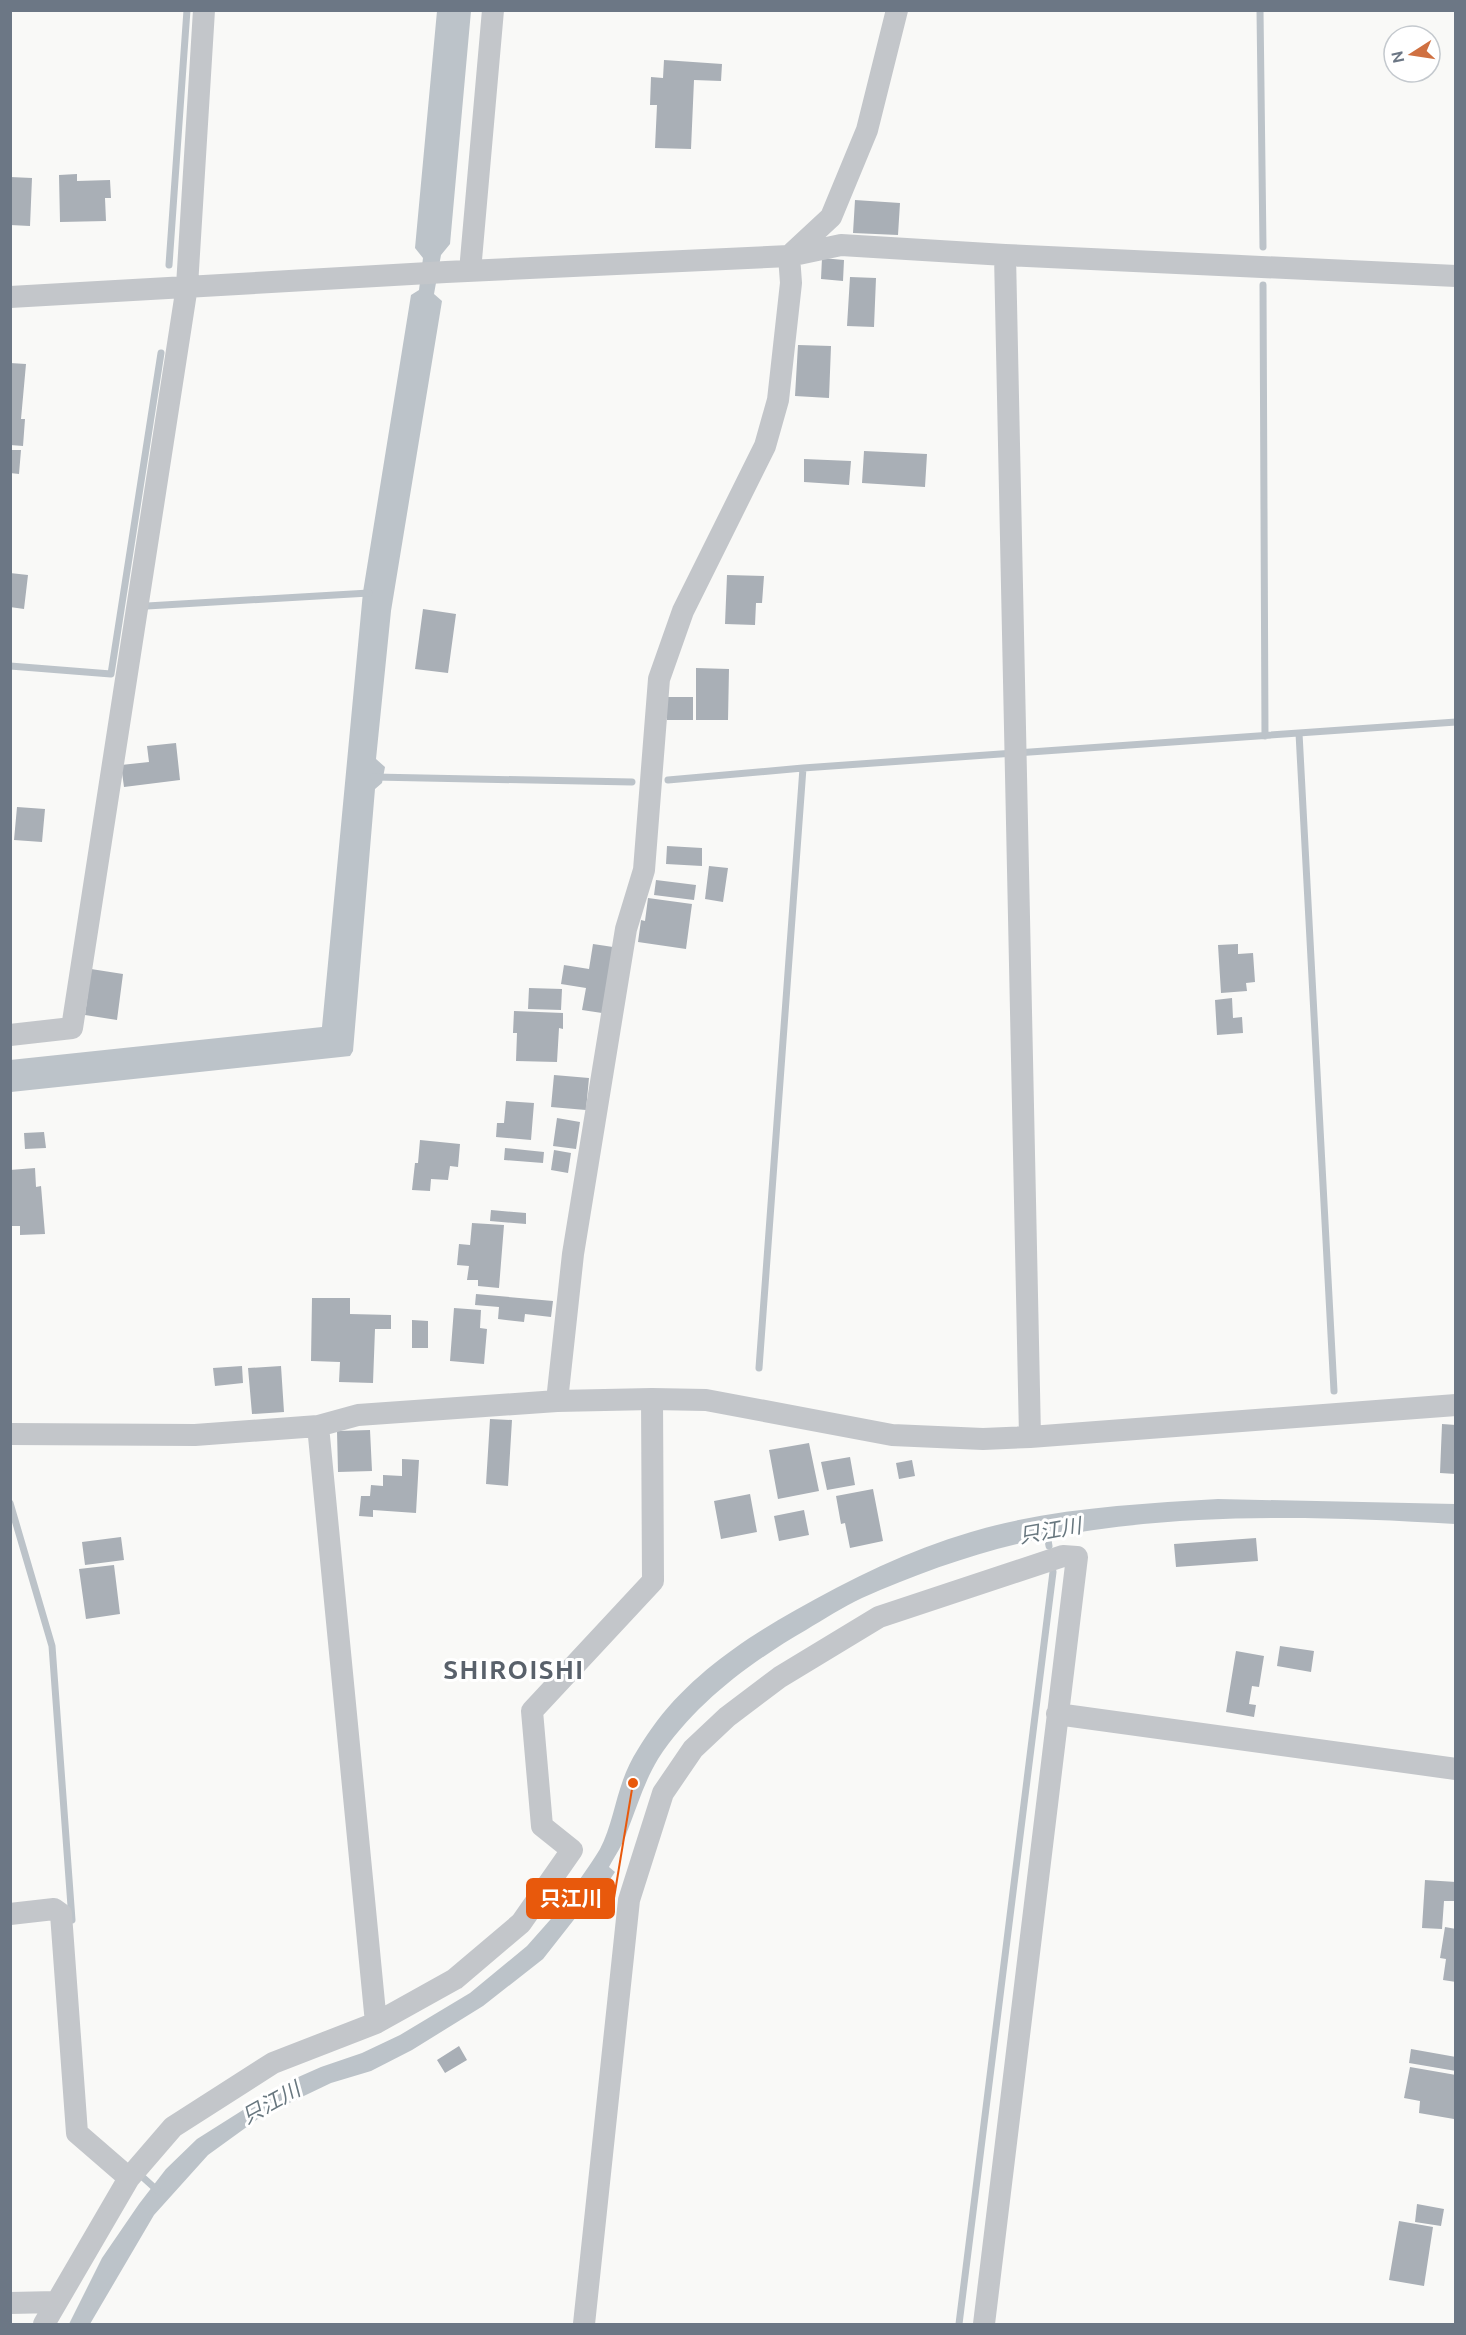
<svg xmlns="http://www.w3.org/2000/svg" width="1466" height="2335" viewBox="0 0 1466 2335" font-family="Ubuntu,'Noto Sans JP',sans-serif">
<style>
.water{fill:#bcc3c9}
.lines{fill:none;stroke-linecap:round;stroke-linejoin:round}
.stream{stroke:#bcc3c9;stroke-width:7}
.building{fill:#a9afb6}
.street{stroke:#c3c6ca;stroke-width:22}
.labels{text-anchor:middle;stroke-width:6;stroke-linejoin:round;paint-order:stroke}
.water-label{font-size:21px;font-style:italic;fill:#68777f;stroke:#fff}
.district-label{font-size:26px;font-weight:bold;letter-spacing:1.5px;fill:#59616b;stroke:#fff}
.leader{fill:none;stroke:#e8590c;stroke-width:2}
.callout-dot{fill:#e8590c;stroke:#fff;stroke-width:2}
.callout{fill:#e8590c;stroke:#e8590c;stroke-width:2}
.callout-label{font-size:21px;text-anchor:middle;font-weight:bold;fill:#fff}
</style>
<rect width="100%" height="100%" fill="#f9f9f7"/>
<path class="water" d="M437 11H471L450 244 441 255 434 294 442 301 391 611 376 759 385 767 382 783 375 789 353 1051 350 1056 11 1092 10 1060 322 1027 363 592 411 295 419 290 423 258 415 248Z
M1218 1499 1455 1504V1524C1319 1516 1176 1512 1040 1539 979 1551 919 1573 862 1598 843 1607 824 1619 806 1630 749 1663 694 1704 658 1759 644 1782 637 1807 627 1832 623 1844 615 1856 609 1867L615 1872 603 1890 598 1889 543 1959 483 2006 412 2050 371 2071 331 2083 262 2116 208 2155 154 2215 90 2324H69L102 2258 139 2204 166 2169 197 2139 287 2082 321 2067 362 2053 400 2035 470 1993 527 1946 581 1885 580 1879C587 1869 594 1859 600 1849 611 1828 615 1802 623 1780 630 1759 644 1739 657 1721 693 1674 743 1640 794 1611 850 1579 909 1550 971 1532 1051 1508 1136 1504 1218 1499Z"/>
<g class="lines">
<path class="stream" d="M1260 10 1263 247
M169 265 187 10
M1263 285 1265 736
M147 606 369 593
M10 666 111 674 161 353
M1299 733 1334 1391
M374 777 632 782
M668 780 803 768 1456 722
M759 1368 803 768
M10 1503 52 1646 72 1920
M1046 1528 1049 1546
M137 2172 158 2191
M959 2324 1053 1572"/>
</g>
<path class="building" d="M664 60 722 64 721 81 694 80 691 149 655 148 657 105H650L651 77 663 78Z
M77 174V181L110 180 111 198H105L106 221 60 222 59 175Z
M10 177 32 178 30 226 10 225Z
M855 200 900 203 898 235 853 233Z
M822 258 844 260 843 281 821 279Z
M850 277 876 278 874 327 847 326Z
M798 345 831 346 829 398 795 396Z
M10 363 26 364 21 419H25L23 446 10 445Z
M10 450H21L19 474 10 473Z
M864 451 927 454 925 487 862 483Z
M804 459 851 461 849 485 804 482Z
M10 573 28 575 24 609 10 607Z
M727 575 764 576 762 603H756L755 625 725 624Z
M423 609 456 614 448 673 415 669Z
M696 668 729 669 728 720H696Z
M667 697H693V720H667Z
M176 743 180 780 124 787 121 765 149 762 147 746Z
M17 807 45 809 42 842 14 840Z
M667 846 702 848V866L666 864Z
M709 866 728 868 723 902 705 899Z
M656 880 696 885 694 900 654 895Z
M648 898 692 904 686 949 638 942 641 920 645 921Z
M593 944 613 947 602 1013 582 1010 586 988 561 984 564 965 589 969Z
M1238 944V954L1253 953 1255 982 1246 983 1247 991 1221 993 1218 945Z
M91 969 123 974 117 1020 85 1015Z
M529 988 562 989 561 1010 528 1009Z
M1232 998 1233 1018 1242 1017 1243 1033 1217 1035 1215 1000Z
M514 1011 563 1013V1029L559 1028 557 1062 516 1061 517 1033H513Z
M554 1075 589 1078 586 1110 551 1107Z
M506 1101 534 1103 531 1140 496 1137 497 1123H504Z
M557 1118 580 1122 576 1149 553 1146Z
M44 1132 46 1148 25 1149 24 1133Z
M420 1140 460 1144 458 1167 450 1166 448 1180 431 1179 430 1191 412 1190 415 1163H418Z
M505 1148 544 1152 543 1163 504 1160Z
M554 1150 571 1153 568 1173 551 1170Z
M35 1168 36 1187 41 1186 45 1234 20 1235V1226H10V1170Z
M491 1210 526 1213V1224L490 1221Z
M472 1223 504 1225 499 1288 478 1286V1280H467L469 1266 457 1265 459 1244 470 1245Z
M476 1294 553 1301 551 1317 525 1314 524 1322 498 1319 499 1307 475 1305Z
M312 1298H350V1314L391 1315V1329H375L373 1383 339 1382 340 1362 311 1361Z
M454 1308 481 1310 480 1328 487 1329 484 1364 450 1361Z
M412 1320 428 1321V1348H412Z
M242 1366 243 1383 215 1386 213 1368Z
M281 1366 284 1412 252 1414 248 1368Z
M490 1419 512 1420 508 1486 486 1484Z
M1442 1424 1456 1425V1474L1440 1473Z
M370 1430 372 1471 338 1472 337 1431Z
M809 1443 819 1491 778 1499 769 1450Z
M850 1457 855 1485 827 1490 821 1462Z
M402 1459 419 1460 416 1513 373 1510V1517L359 1516 361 1496H370L371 1485 383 1486V1475L402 1476Z
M912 1460 915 1476 899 1479 896 1463Z
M873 1489 883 1541 850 1548 845 1523 841 1524 836 1496Z
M750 1494 757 1532 721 1539 714 1501Z
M804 1510 809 1535 779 1541 774 1516Z
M121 1537 124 1560 85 1565 82 1542Z
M1256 1538 1258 1561 1176 1567 1174 1544Z
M114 1565 120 1614 86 1619 79 1569Z
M1280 1646 1314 1651 1311 1672 1277 1666Z
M1236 1651 1264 1656 1259 1687 1252 1686 1249 1704 1256 1705 1254 1717 1226 1712Z
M1425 1880 1456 1882V1901H1444L1442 1929 1422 1928Z
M1445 1927 1456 1929V1982L1443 1980 1446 1959 1440 1958Z
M459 2046 467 2060 445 2073 437 2060Z
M1411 2049 1456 2057V2071L1409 2063Z
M1410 2067 1456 2075 1454 2119 1419 2113 1420 2101 1404 2098Z
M1417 2204 1444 2209 1441 2226 1415 2222Z
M1399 2221 1433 2227 1424 2286 1389 2280Z"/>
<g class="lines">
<path class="street" d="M1005 255 1030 1437
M470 271 493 10
M10 297 446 272 789 256 841 245 1005 255 1456 276
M10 1035 72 1028 187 286 204 10
M557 1401 573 1254 626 929 644 870 659 679 683 611 765 446 778 400 791 283 789 256 831 217 867 130 897 10
M318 1426 376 2023
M10 1434 195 1435 318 1426 358 1415 557 1401 652 1399 706 1400 892 1435 983 1439 1030 1437 1456 1405
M1057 1714 1456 1769
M10 1914 54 1909 61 1914 77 2133 129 2178
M10 2303 56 2302
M44 2324 129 2178 173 2127 273 2063 376 2023 455 1979 521 1923 572 1850 542 1826 532 1711 653 1581 652 1399
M584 2324 629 1900 663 1793 693 1749 727 1717 780 1677 879 1617 1063 1556 1077 1557 984 2324"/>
</g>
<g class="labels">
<g class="water-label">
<text transform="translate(1050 1531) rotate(-10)" y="7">只江川</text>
<text transform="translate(271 2103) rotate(-29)" y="7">只江川</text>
</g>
<g class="district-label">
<text x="514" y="1679">SHIROISHI</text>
</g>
</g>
<path class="leader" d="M633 1783L614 1898"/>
<circle class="callout-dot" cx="633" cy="1783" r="6"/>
<rect class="callout" x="527" y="1879" width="87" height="39" rx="6"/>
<g class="callout-label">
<text x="571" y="1906">只江川</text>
</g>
<rect width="1466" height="2335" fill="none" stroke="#6c7785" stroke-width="24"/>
<g transform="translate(1412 54) rotate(258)"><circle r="28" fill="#ffffff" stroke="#c4c9ce" stroke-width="1.5"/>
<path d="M0-4.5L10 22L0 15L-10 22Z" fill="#cf7041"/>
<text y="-9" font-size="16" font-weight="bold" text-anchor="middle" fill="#6c7785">N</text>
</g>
</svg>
